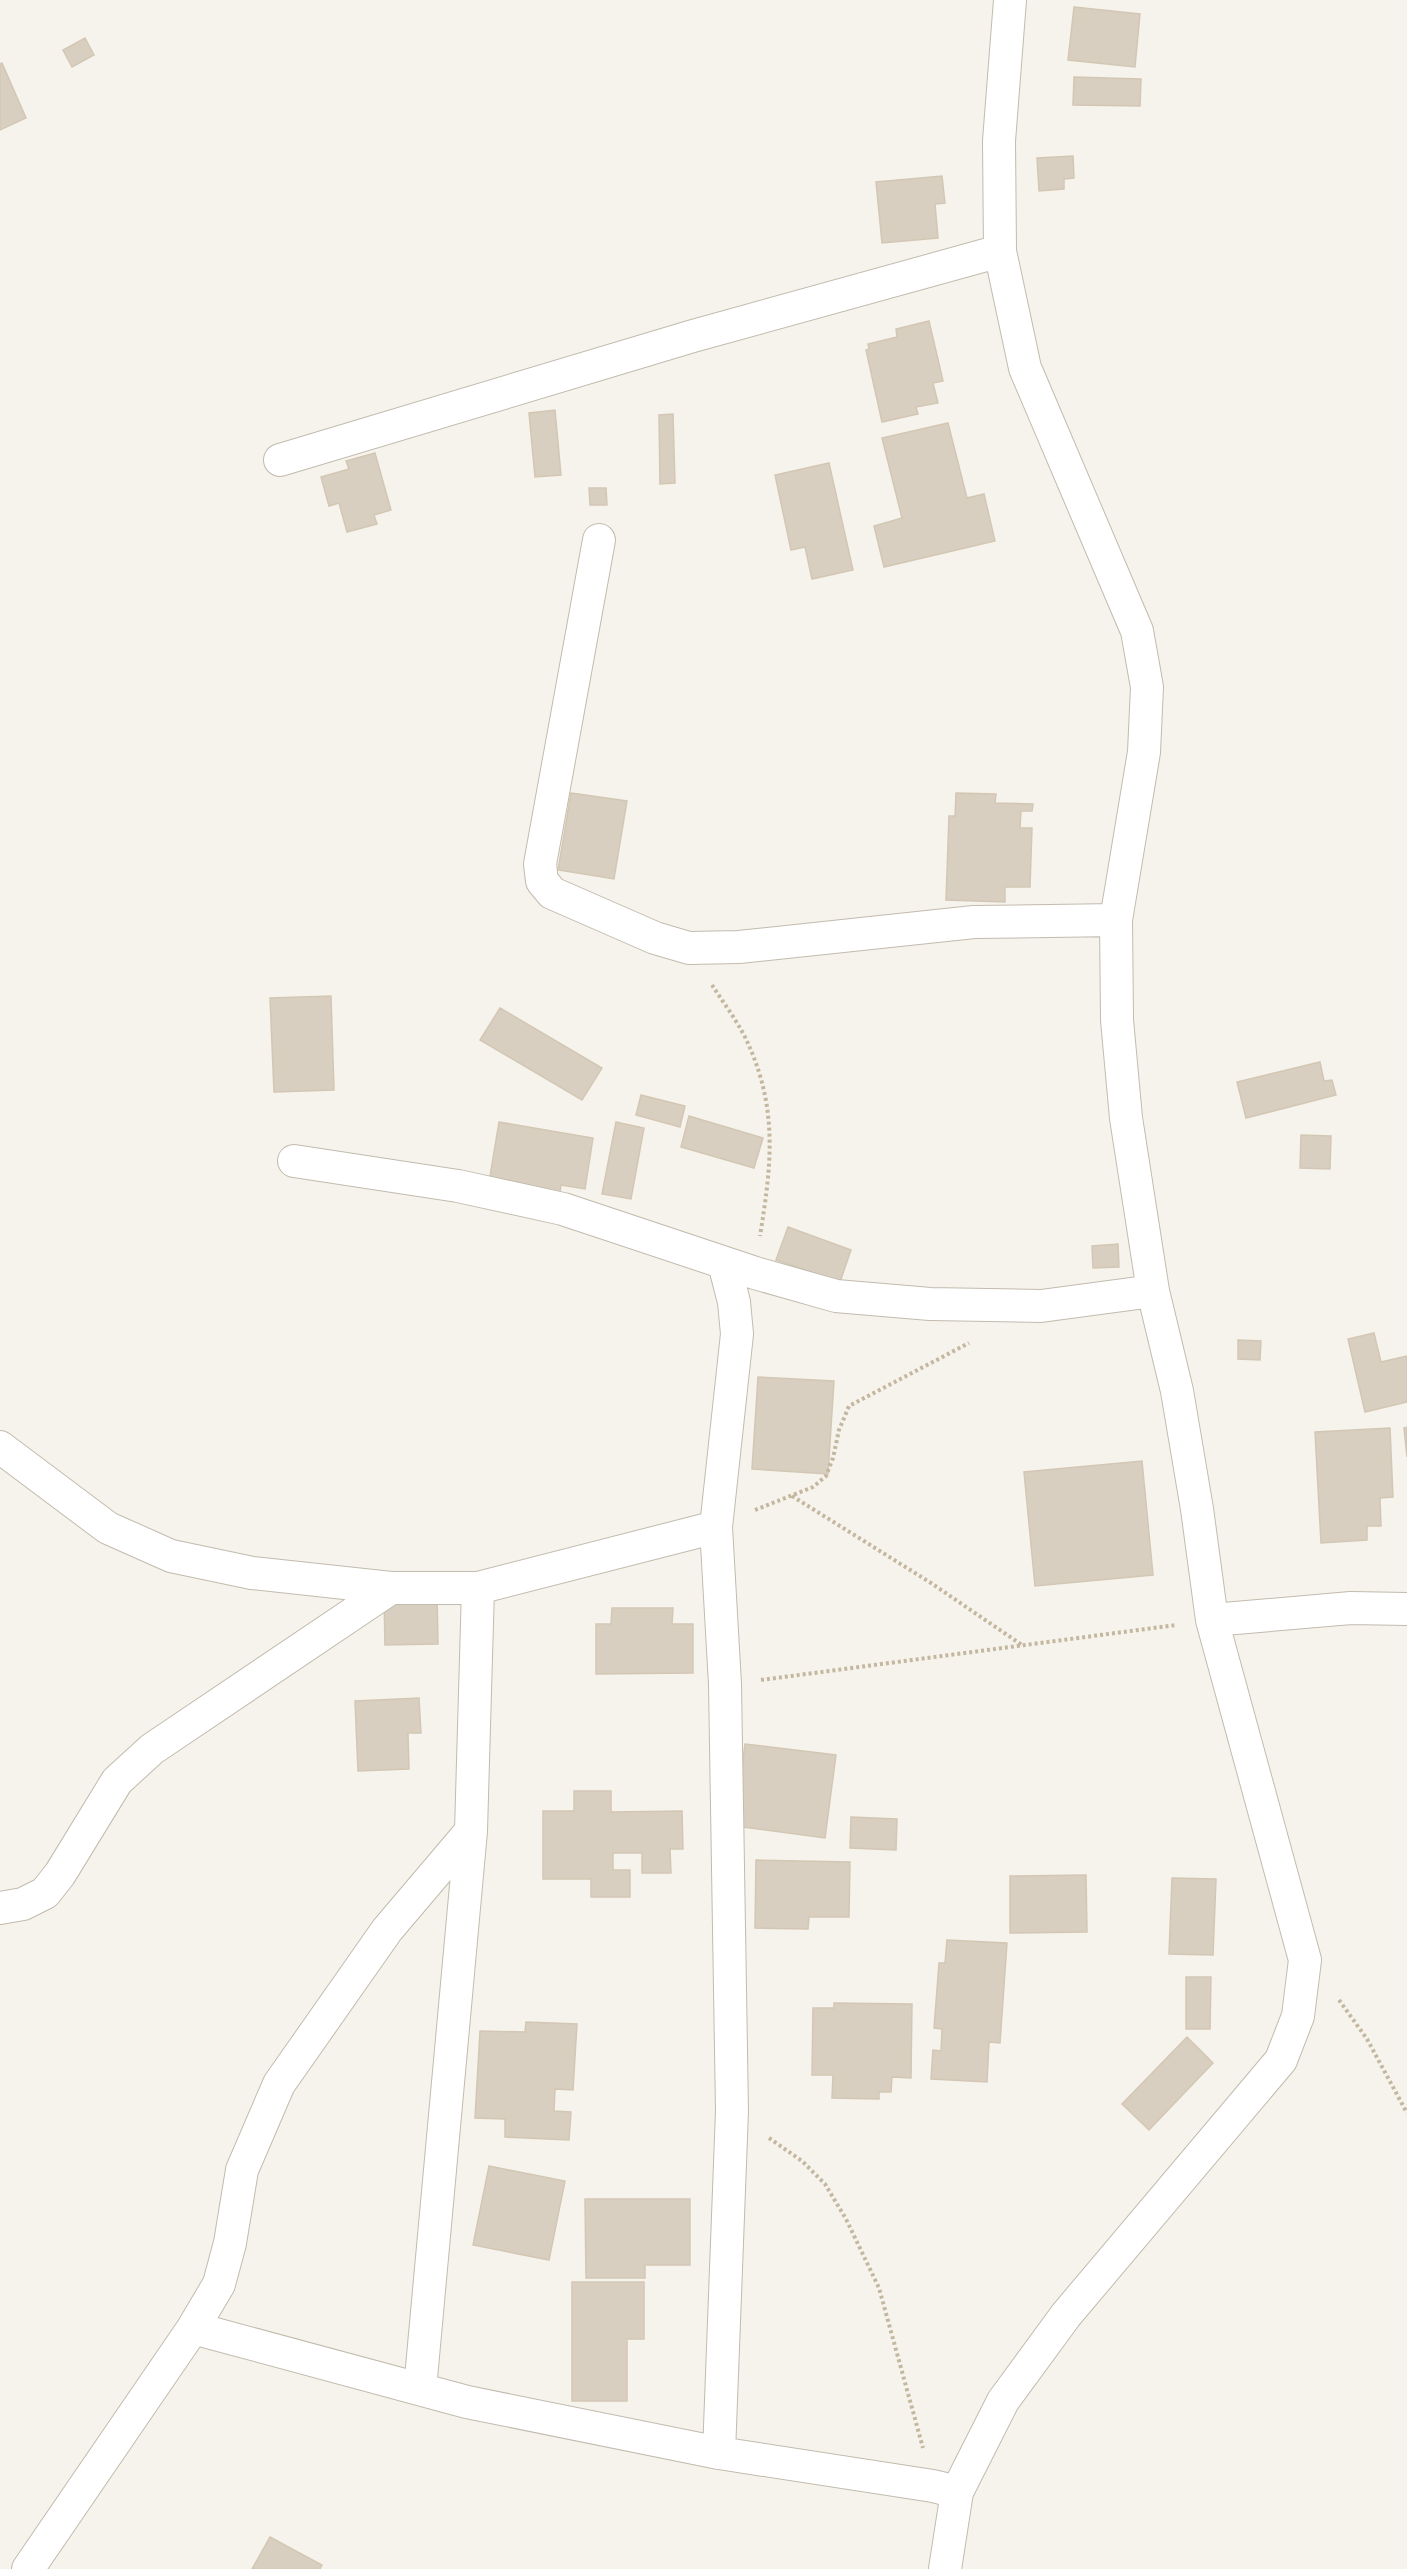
<svg xmlns="http://www.w3.org/2000/svg" width="1407" height="2569" viewBox="0 0 1407 2569" font-family="Commissioner,sans-serif">
<style>
.building{fill:#d8cfc1;stroke:#d3c7b4;stroke-width:1.5}
.lines{fill:none;stroke-linecap:round;stroke-linejoin:round}
.street-casing{stroke:#c2bbae;stroke-width:34}
.path{stroke:#c4b79f;stroke-width:4;stroke-dasharray:3 3;stroke-linecap:butt}
.street{stroke:#fff;stroke-width:32}
</style>
<rect width="100%" height="100%" fill="#f6f3ec"/>
<path class="building" d="M1074 7 1140 14 1135 67 1068 60Z
M85 38 94 55 72 67 63 50Z
M2 63 26 118 0 130V64Z
M1074 77 1141 79 1140 106 1073 105Z
M1073 156 1074 178 1064 179V189L1039 191 1037 158Z
M942 176 945 203 935 204 938 238 882 243 876 182Z
M929 321 943 381 933 383 938 403 916 407 918 414 882 422 866 350 869 349 868 344 897 337 896 329Z
M555 410 561 475 535 477 529 413Z
M673 414 675 483 660 484 659 415Z
M948 423 967 498 984 494 995 541 884 567 874 526 902 518 882 438Z
M375 453 391 510 374 515 377 524 347 532 339 503 329 506 321 477 349 469 346 461Z
M829 463 853 570 812 579 805 547 791 550 775 475Z
M589 488H606L607 505H590Z
M571 793 627 801 614 879 558 870Z
M956 793 996 794 995 803 1033 804 1032 811H1021L1020 828H1032L1030 887H1005V902L946 900 949 816H955Z
M331 996 334 1090 274 1092 270 998Z
M500 1008 602 1068 582 1100 480 1040Z
M1320 1062 1324 1081 1332 1080 1336 1095 1246 1118 1237 1082Z
M641 1095 685 1106 680 1127 636 1115Z
M689 1116 763 1138 754 1168 681 1147Z
M499 1122 593 1138 585 1189 561 1185 560 1193 489 1182Z
M616 1122 644 1128 631 1199 602 1194Z
M1301 1135 1331 1136 1330 1169 1300 1168Z
M788 1227 851 1250 840 1282 776 1260Z
M1118 1244 1119 1267 1093 1268 1092 1246Z
M1374 1333 1381 1362 1407 1356V1402L1365 1412 1348 1339Z
M1238 1340 1261 1341 1260 1360 1238 1359Z
M758 1377 834 1381 828 1474 752 1469Z
M1407 1427V1457L1404 1428Z
M1390 1428 1393 1497 1380 1498 1381 1526H1367V1540L1321 1543 1315 1432Z
M1142 1461 1153 1575 1035 1586 1024 1472Z
M437 1593 438 1644 385 1645 384 1595Z
M612 1608H673L672 1624H693V1673L596 1674V1624H611Z
M419 1698 421 1733H408L409 1769 358 1771 355 1701Z
M745 1744 836 1755 825 1838 735 1826Z
M574 1791H611V1812L682 1811 683 1849H670L671 1873H642V1853H613V1870H630V1897H591V1879H543V1811H574Z
M851 1817 897 1819 896 1850 850 1848Z
M756 1860 850 1862 849 1917H809L808 1929 755 1928Z
M1086 1875 1087 1932 1010 1933V1876Z
M1172 1878 1216 1879 1213 1955 1169 1954Z
M947 1940 1007 1943 1000 2043 989 2042 987 2082 931 2079 933 2050 941 2051 942 2029 934 2028 939 1963H945Z
M1186 1977H1211L1210 2029H1186Z
M834 2003 912 2004 911 2078 892 2077 891 2092H879V2099L832 2098 833 2075H812L813 2008H834Z
M526 2022 577 2024 573 2090 555 2089 554 2111 571 2112 569 2140 505 2137V2119L475 2118 480 2031 525 2032Z
M1187 2037 1213 2063 1149 2130 1122 2104Z
M489 2166 565 2181 549 2260 473 2245Z
M585 2199H690V2265H645V2278H586Z
M572 2282H644V2339H627V2401H572Z
M270 2537 322 2565 320 2569H252Z"/>
<g class="lines">
<g class="street-casing">
<path id="street" d="M280 460 693 336 1000 251
M599 540 540 864 542 881 552 893 655 938 689 948 739 947 974 922 1116 920
M294 1161 458 1186 563 1209 755 1273 836 1296 930 1304 1041 1306 1153 1291
M0 1447 108 1528 171 1556 252 1573 391 1588H478L716 1527
M1212 1620 1351 1608 1407 1609
M0 1908 23 1904 45 1893 60 1874 117 1781 152 1749 391 1588
M193 2328 467 2402 719 2453 933 2486 957 2492
M420 2389 471 1831 478 1588
M719 2453 732 2111 725 1684 716 1527 737 1334 734 1302 724 1263
M28 2569 193 2328 219 2284 230 2243 242 2170 279 2084 387 1930 471 1831
M945 2569 957 2492 1003 2401 1066 2315 1281 2060 1298 2016 1305 1960 1212 1620 1197 1509 1177 1391 1153 1291 1126 1118 1117 1020 1116 920 1144 752 1147 687 1137 631 1025 368 1000 251 999 141 1010 0"/>
</g>
<path class="path" d="M712 985C725 1005 741 1026 750 1048 778 1113 771 1168 760 1236
M792 1496 931 1583 1022 1645
M755 1510 813 1487 826 1476 833 1458 839 1430 849 1406 969 1343
M761 1680 1176 1625
M1339 2000 1367 2039 1407 2113
M769 2138 802 2161 825 2184 846 2219 879 2288 923 2448"/>
<use href="#street" class="street"/>
</g>
</svg>
